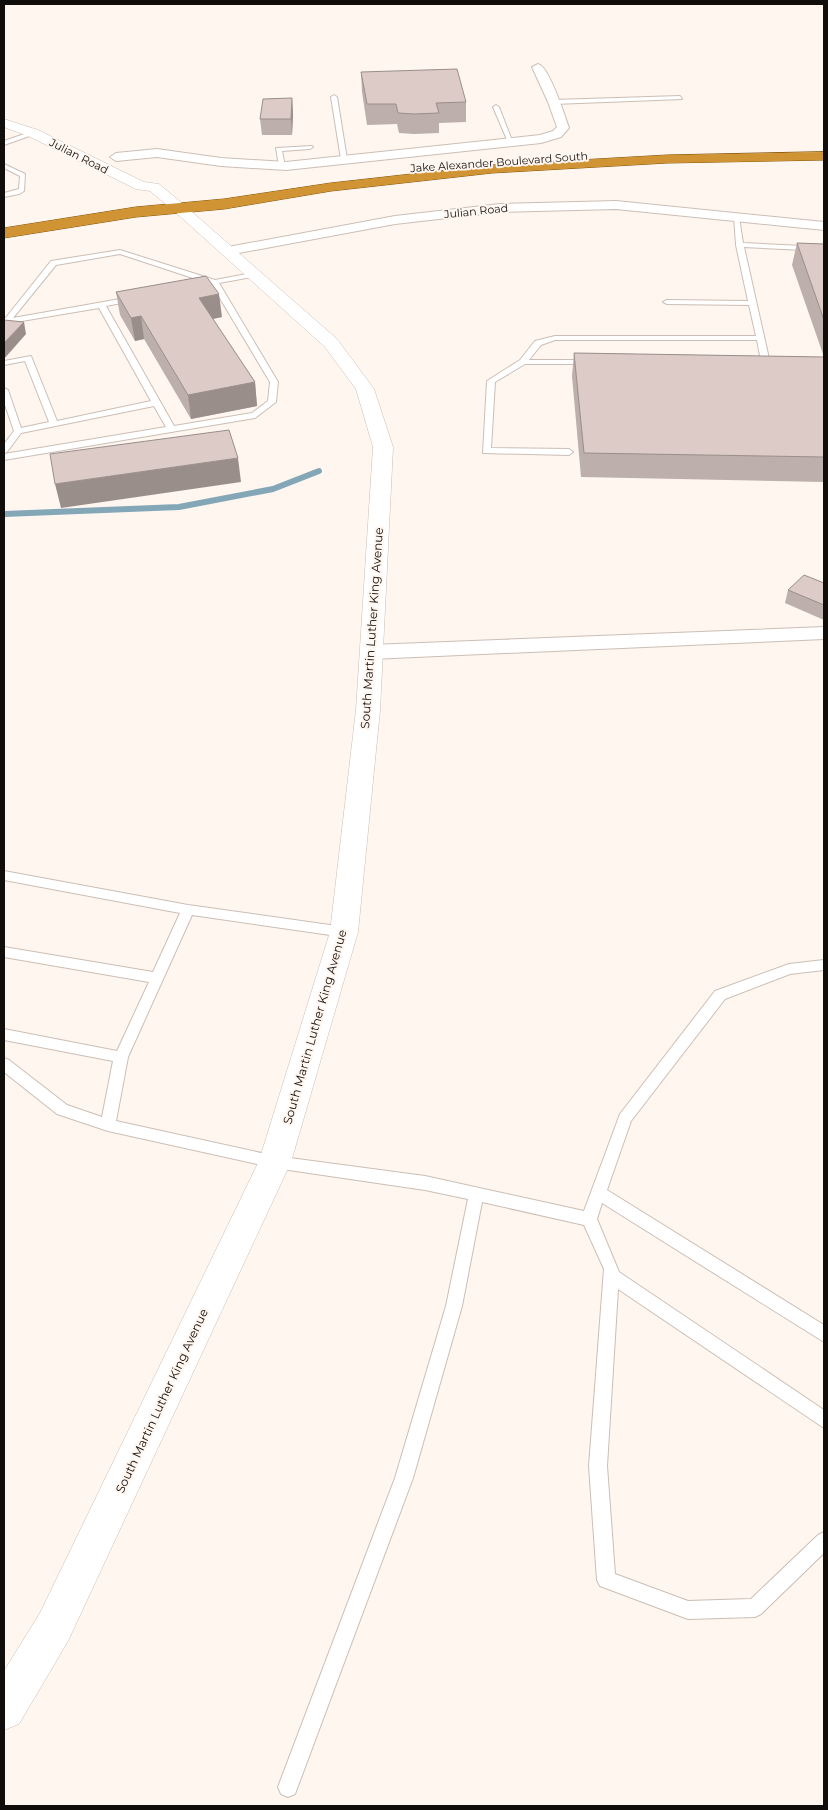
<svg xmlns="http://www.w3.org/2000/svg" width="828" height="1810" viewBox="0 0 828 1810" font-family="Montserrat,sans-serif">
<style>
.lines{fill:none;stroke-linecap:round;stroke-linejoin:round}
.stream{stroke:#84a7b8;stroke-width:6}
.service-casing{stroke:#ccbeb5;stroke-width:2}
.minor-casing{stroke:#ccbeb5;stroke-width:2}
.tertiary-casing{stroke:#ccbeb5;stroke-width:1}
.trunk-casing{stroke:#855405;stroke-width:1}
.service{fill:#fff;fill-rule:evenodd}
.minor{fill:#fff;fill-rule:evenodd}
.tertiary{fill:#fff;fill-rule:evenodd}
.trunk{fill:#d09434;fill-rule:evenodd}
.wall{fill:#bdafab}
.shaded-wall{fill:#9a8e8b}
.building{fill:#dccbc7;stroke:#9a8e8b}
.labels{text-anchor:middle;stroke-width:4;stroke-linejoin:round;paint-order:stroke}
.far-street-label{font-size:11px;fill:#110d0a;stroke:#fff6f0}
.street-label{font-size:12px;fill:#110d0a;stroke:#fff6f0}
</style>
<rect width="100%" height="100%" fill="#fff6f0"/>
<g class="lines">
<path class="stream" d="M4 514 179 507 273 489 319 471"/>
<g class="service-casing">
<path id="service" d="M334 95 337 97 347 159 344 161 341 159 331 97Z
M680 96 682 99 554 104 551 102 554 100Z
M496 105 499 107 513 143 508 142 493 107Z
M33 131 36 133 35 134 4 145V141Z
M312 146 313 147 310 149 282 151 285 166 282 168 279 166 276 148Z
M4 164 25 174 24 191 19 194 4 197V193L19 189 20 176 4 168Z
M734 216 739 217 743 243 824 247V251L744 247 770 363 769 365H757L753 363 761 361 757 340H555L541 345 529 360H589L593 362 589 364H525L495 382 491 448 569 449 573 452 569 455 483 453 487 381 520 360 535 341 555 336H756L749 305 667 304 663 302 667 300 748 301 736 245Z
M120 250 215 280 257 272V276L219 283 278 382 276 402 255 418 4 460V454L166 427 154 406 21 433 7 452 4 453V444L14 431 4 402V388L8 390 21 428 49 422 25 361 4 365V361L31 356 57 421 151 401 99 308 4 324V320L51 261ZM120 254 205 282 192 284V288L212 285 270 382 268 401 252 413 174 426 106 306 137 300V296L13 318 56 265Z
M4 871 188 905 344 927 348 929 350 932 348 935 344 937 192 915 128 1057 116 1121 275 1156 425 1176 584 1211 620 1114 715 991 789 964 824 960V970L790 974 725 999 631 1121 607 1190 824 1325V1342L602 1203 597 1219 619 1272 824 1410V1428L618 1289 607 1466 615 1574 688 1601 751 1599 818 1535 824 1532V1553L761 1614 755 1617 688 1619 600 1586 597 1580 589 1466 604 1269 584 1225 482 1202 462 1306 413 1478 295 1794 288 1797 281 1794 278 1787 395 1478 446 1306 468 1199 425 1190 275 1168 108 1131 57 1114 4 1072V1058L9 1060 67 1105 102 1117 113 1061 4 1040V1029L117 1051 149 982 4 957V947L153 972 180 913 4 880Z"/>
</g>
<g class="minor-casing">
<path id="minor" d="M538 64C549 66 565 116 569 128L561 137 541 143 286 170 221 166 157 157 116 161 110 157 116 153 157 149 221 158 286 162 540 135 553 131 557 127 548 102 532 67Z
M616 201 824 222V230L616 209 500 212 395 224 228 255 223 254 221 251 223 248 228 247 395 216 500 204Z
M824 627V639L371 659 364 657 361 652 364 647 371 645Z"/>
</g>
<g class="tertiary-casing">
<path id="tertiary" d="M4 119 38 130 144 182 159 184 183 204 337 339 374 389 393 447 380 710 358 932 291 1162 68 1641 19 1724 4 1730V1671L40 1613 259 1161 330 932 356 710 373 447 356 389 325 347 173 210 150 191 136 189 28 136 4 127Z"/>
</g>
<g class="trunk-casing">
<path id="trunk" d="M824 152V160L667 163 492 173 331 191 224 209 136 217 4 238V228L136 207 224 199 331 183 492 165 667 155Z"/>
</g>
<use href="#service" class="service"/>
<use href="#minor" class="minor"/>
<use href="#tertiary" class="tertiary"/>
<use href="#trunk" class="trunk"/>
</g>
<path class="wall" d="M361 72 466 102V122L439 123V133L414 134 399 133 397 124 367 125 362 92Z
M292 98 293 114 292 135H262L260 119Z
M797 243 824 244V482L581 477 572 376 574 353 824 357 792 265Z
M116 292 222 317 213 319 255 382 257 406 191 419 144 339 135 341 120 315Z
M824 583V620L785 603 788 590Z"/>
<path class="shaded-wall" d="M292 98 293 114 292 135 291 119Z
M219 294 222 317 202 321 199 298Z
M141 316 144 339 135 341 131 318Z
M24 322 26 334 4 359V343Z
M255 382 257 406 191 419 188 395Z
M238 458 241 482 61 508 55 484Z"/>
<path class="building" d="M457 69 466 102 436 103 439 113 414 114 398 113 396 104H367L361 72Z
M292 98 291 119H260L263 99Z
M797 243 824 244V320Z
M206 276 219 294 199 298 255 382 188 395 141 316 131 318 116 292Z
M4 320 24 322 4 343Z
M574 353 824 357V457L584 453Z
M229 430 238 458 55 484 50 454Z
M804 575 824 583V605L788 590Z"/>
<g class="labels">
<g class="far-street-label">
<text transform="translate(79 156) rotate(27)" y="4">Julian Road</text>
<text transform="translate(499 162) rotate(-4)" y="4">Jake Alexander Boulevard South</text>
<text transform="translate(476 211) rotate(-6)" y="4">Julian Road</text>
</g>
<g class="street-label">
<text transform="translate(372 628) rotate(-86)" y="4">South Martin Luther King Avenue</text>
<text transform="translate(315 1027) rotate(-74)" y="4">South Martin Luther King Avenue</text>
<text transform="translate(162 1401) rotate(-65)" y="4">South Martin Luther King Avenue</text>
</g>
</g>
<rect width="828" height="1810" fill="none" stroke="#110d0a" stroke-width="10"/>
</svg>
